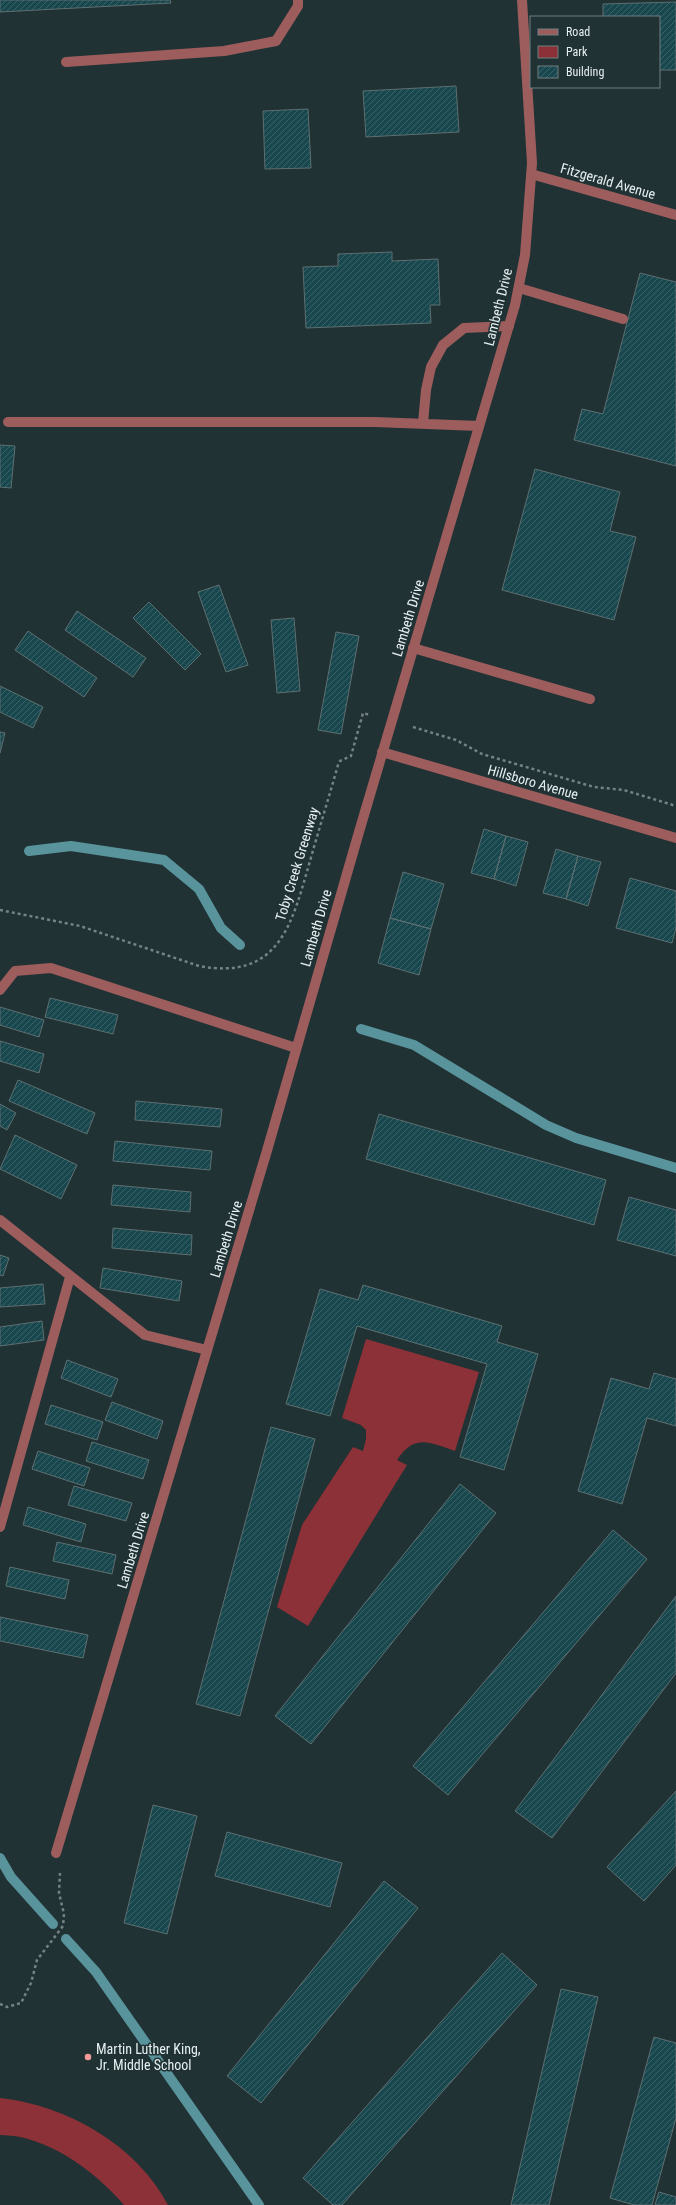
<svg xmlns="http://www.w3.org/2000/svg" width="676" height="2205" viewBox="0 0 676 2205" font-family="'Roboto Condensed',sans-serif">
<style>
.green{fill:#8c3137}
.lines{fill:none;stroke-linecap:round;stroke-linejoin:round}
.stream{stroke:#59949d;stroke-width:10}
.building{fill:url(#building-hatch);stroke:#5d6f71}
.path{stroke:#758385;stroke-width:2.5;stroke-dasharray:3 3;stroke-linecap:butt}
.lane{stroke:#9d5d5d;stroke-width:10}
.street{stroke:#9d5d5d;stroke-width:10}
.poi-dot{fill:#f59b9b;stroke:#213234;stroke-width:1.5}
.labels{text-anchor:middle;stroke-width:3;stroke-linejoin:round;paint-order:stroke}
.street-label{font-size:14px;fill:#e6f0f2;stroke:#213234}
.poi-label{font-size:14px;fill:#e6f0f2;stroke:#213234;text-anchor:start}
</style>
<defs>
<pattern id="building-hatch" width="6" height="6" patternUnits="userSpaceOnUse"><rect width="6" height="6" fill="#19474e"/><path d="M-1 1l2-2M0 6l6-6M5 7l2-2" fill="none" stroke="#3a6268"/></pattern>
</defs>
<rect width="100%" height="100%" fill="#213234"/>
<path class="green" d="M366 1339 479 1372 455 1451C430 1443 415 1433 397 1460L407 1465 308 1626 277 1607 302 1525 353 1447 363 1451 366 1439V1430L361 1425 342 1418Z
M0 2098C66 2105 137 2145 168 2205H124C95 2171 47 2135 0 2135Z"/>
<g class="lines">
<path class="stream" d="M29 851 71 846 164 860 199 889 221 928 240 945
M361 1029 414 1045 546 1125 576 1138 676 1168
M0 1858 11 1877 53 1924
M66 1939 96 1972 259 2205"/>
</g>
<path class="building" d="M0 0H170L171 3 0 12Z
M676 2V70H659V17H603V4Z
M456 86 459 132 366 137 363 91Z
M308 109 311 168 265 169 263 111Z
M392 252V261L438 259 440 305H430L431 323 306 328 303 267 338 266V254Z
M640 273 676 282V466L574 440 582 409 603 414Z
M0 445 15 446 11 488 0 487Z
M535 469 620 492 610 531 636 537 614 620 502 590Z
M219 585 248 665 226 672 198 592Z
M149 602 201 654 185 670 133 618Z
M77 611 146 658 133 677 65 630Z
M294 618 300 691 277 693 271 620Z
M28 631 97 678 84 697 15 650Z
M336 632 359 636 341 734 318 730Z
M0 686 43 707 33 728 0 712Z
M0 732 5 733 0 753Z
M484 829 506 836 494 879 471 873Z
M506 836 528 842 516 886 494 879Z
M556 849 578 856 566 899 543 893Z
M578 856 601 862 588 906 566 899Z
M403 872 444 884 431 929 390 918Z
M630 878 676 891V928L672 943 616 928Z
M390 918 431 929 419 975 378 963Z
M50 998 118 1015 113 1034 45 1017Z
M0 1007 44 1020 39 1037 0 1025Z
M0 1041 44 1054 39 1073 0 1061Z
M18 1080 95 1113 87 1134 9 1101Z
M136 1101 222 1109 220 1127 135 1120Z
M0 1104 16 1113 7 1130 0 1126Z
M379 1114 606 1180 594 1225 366 1159Z
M15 1135 77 1165 61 1199 0 1169Z
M115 1141 212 1151 210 1170 113 1161Z
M113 1185 191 1192 190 1212 111 1205Z
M629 1197 676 1210V1256L617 1240Z
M113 1228 192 1235 191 1255 112 1248Z
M0 1255 9 1258 3 1276 0 1275Z
M103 1268 182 1281 179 1301 100 1288Z
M43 1284 45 1304 0 1307V1288Z
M363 1285 502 1326 497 1342 538 1354 504 1470 460 1457 487 1364 357 1326 330 1416 286 1404 320 1289 358 1300Z
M42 1321 44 1340 0 1346V1327Z
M67 1360 118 1379 111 1397 61 1378Z
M654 1373 676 1379V1426L647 1418 622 1504 578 1491 611 1378 649 1389Z
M112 1402 163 1421 157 1439 105 1420Z
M51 1405 103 1422 97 1440 45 1424Z
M271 1427 315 1439 240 1716 196 1704Z
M92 1442 149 1460 143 1479 86 1461Z
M38 1451 90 1468 84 1486 32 1469Z
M460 1484 496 1513 311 1744 275 1716Z
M74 1486 132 1503 126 1521 68 1505Z
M28 1507 86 1524 81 1542 23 1525Z
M613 1530 647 1559 448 1795 413 1766Z
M57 1542 116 1555 112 1574 53 1561Z
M10 1567 69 1580 65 1599 6 1586Z
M676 1596V1673L552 1838 515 1811Z
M0 1617 88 1635 83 1658 0 1641Z
M676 1791V1865L644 1901 607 1867Z
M153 1805 197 1816 167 1934 124 1923Z
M227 1832 342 1863 330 1907 215 1876Z
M384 1881 418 1908 261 2103 227 2076Z
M502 1953 537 1985 342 2205H333L303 2178Z
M561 1989 598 1997 549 2205H511Z
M654 2037 676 2043V2118L652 2205H634L610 2198Z
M659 2192 676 2197V2205H655Z"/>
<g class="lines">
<path class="path" d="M413 727 456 740 482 754 594 787 624 790 676 806
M0 910 80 926 199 966C280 981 292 923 310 861 319 829 329 797 338 765L340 761 351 756 363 713 370 715
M0 2004 7 2007 21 2003 31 1983 37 1960 63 1926 64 1914 59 1893 60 1873"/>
<path class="lane" d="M66 62 224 51 276 41 298 6V0
M519 288 623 319
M8 422H375L479 426
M423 423 426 390 431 367 443 345 464 328 509 326
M413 648 590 699
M0 990 15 971 51 968 296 1048
M0 1220 145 1335 207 1350
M0 1527 70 1277"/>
<path class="street" d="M531 174 676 215
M382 752 676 838
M56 1853 266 1154 359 832 515 305 525 255 532 163 522 0"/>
</g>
<circle class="poi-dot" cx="88" cy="2057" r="4"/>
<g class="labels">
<g class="street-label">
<text transform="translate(608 181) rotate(16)" y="5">Fitzgerald Avenue</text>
<text transform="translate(498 307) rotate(-76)" y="5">Lambeth Drive</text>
<text transform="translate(408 618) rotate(-73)" y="5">Lambeth Drive</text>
<text transform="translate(533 782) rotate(16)" y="5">Hillsboro Avenue</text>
<text transform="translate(297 864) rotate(-73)" y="5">Toby Creek Greenway</text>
<text transform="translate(316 928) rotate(-74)" y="5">Lambeth Drive</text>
<text transform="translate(226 1239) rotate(-73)" y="5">Lambeth Drive</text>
<text transform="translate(133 1550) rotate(-73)" y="5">Lambeth Drive</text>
</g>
<g class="poi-label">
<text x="96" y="2054">Martin Luther King,<tspan x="96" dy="16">Jr. Middle School</tspan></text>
</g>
</g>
<rect x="530" y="16" width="130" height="72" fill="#213234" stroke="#707e80"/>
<rect x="538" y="29" width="20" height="6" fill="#9d5d5d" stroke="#707e80"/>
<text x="566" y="36" font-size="12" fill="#e6f0f2">Road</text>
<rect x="538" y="46" width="20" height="12" fill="#8c3137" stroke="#707e80"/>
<text x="566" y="56" font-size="12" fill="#e6f0f2">Park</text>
<rect x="538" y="66" width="20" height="12" fill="url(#building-hatch)" stroke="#707e80"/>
<text x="566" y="76" font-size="12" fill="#e6f0f2">Building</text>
</svg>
